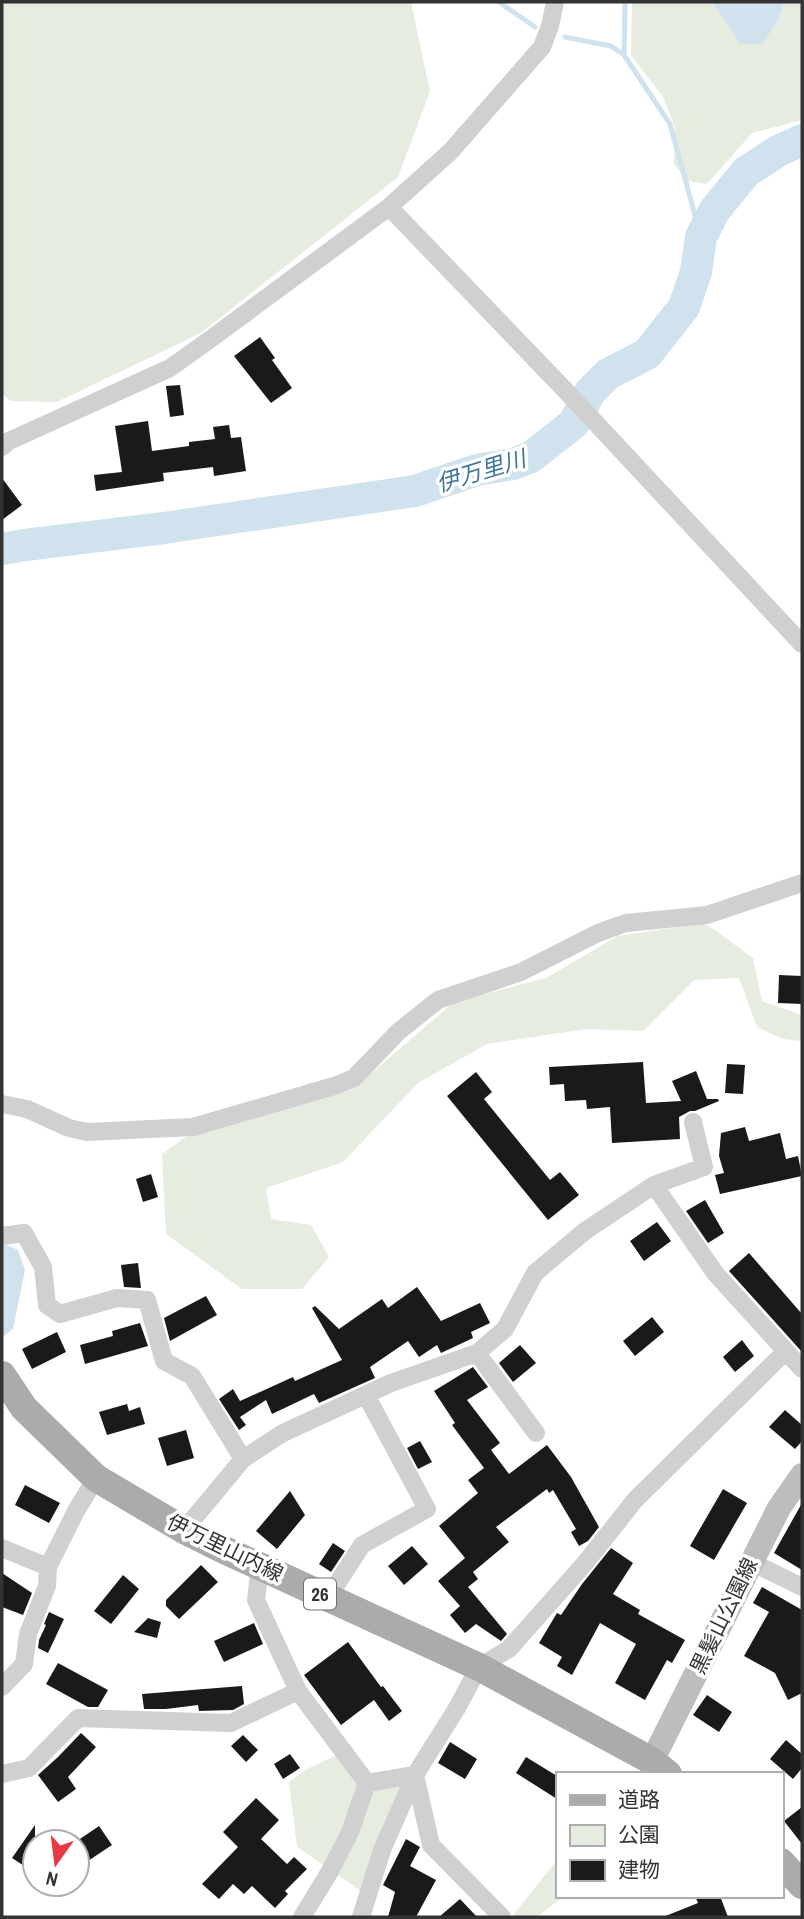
<svg xmlns="http://www.w3.org/2000/svg" width="804" height="1919" viewBox="0 0 804 1919" font-family="'Archivo Narrow','Noto Sans JP',sans-serif">
<style>
.green{fill:#e6ecdf}
.water{fill:#cfe2ee}
.lines{fill:none;stroke-linecap:round;stroke-linejoin:round}
.stream{stroke:#cfe2ee;stroke-width:5}
.river{stroke:#cfe2ee;stroke-width:32}
.building{fill:#1a1a1a}
.minor{stroke:#d0d0d0;stroke-width:18}
.secondary{stroke:#bdbdbd;stroke-width:24}
.primary{stroke:#ababab;stroke-width:28}
.labels{text-anchor:middle;stroke-width:7;stroke-linejoin:round;paint-order:stroke}
.shield{fill:#fff;stroke:#707070;stroke-width:2}
.shield-label{font-size:19px;font-weight:bold;fill:#333}
.street-label{font-size:21px;fill:#333;stroke:#fff}
.water-label{font-size:23px;font-style:italic;fill:#3f7597;stroke:#fff}
</style>
<rect width="100%" height="100%" fill="#fff"/>
<path class="green" d="M2 2H411L430 91 398 177 201 333 57 402 11 401 2 394Z
M632 2H712L740 44 777 22 785 2H802V120L752 133 707 184 687 181 674 164 675 127 663 97 631 55Z
M705 923 753 958 762 1001 802 1015V1041L783 1039 757 1027 739 978 694 980 643 1031 586 1029 487 1044 418 1083 343 1162 266 1188 271 1219 311 1225 329 1257 302 1289H242L166 1234 162 1154 190 1134 358 1085 454 1002 546 978 618 936Z
M339 1754 359 1783 400 1787 361 1891 297 1847 289 1782 307 1769Z
M557 1860V1896H564L537 1917H517L514 1914Z"/>
<path class="water" d="M712 2H785L777 22 762 44H740Z
M2 1243 18 1250 25 1270 13 1329 2 1337Z"/>
<g class="lines">
<path class="stream" d="M499 2 535 27
M625 2 624 55 670 124 701 237
M565 37 611 46 624 55"/>
<path class="river" d="M2 549 25 545 164 528 415 491 477 470 513 464 531 457 574 423 590 392 608 374 647 354 684 307 696 272 701 237 714 211 746 172 778 151 802 140"/>
</g>
<path class="building" d="M260 337 275 358 272 360 292 388 271 403 234 356Z
M180 385 184 415 170 417 166 386Z
M148 421 152 451 189 446V442L215 439 213 427 229 425 231 438 241 437 246 471 214 476 213 467 163 473 164 481 96 491 94 475 122 472 115 426Z
M2 478 22 505 2 520Z
M779 975 802 976V1004L778 1003Z
M643 1062 646 1103 681 1101 672 1081 696 1071 707 1099H718L719 1101 695 1111H690L679 1117 680 1139 612 1143 610 1107 587 1109 586 1100 565 1101 564 1084 550 1085 549 1067Z
M727 1064 745 1065 743 1094 725 1093Z
M476 1072 492 1092 484 1099 550 1180 560 1172 579 1195 548 1220 447 1096Z
M745 1127 749 1141 780 1133 786 1159 798 1156 802 1176 720 1194 715 1175 724 1173 719 1156 721 1133Z
M151 1174 158 1197 143 1202 136 1179Z
M705 1200 724 1233 708 1243 686 1211Z
M657 1222 671 1241 644 1261 630 1241Z
M749 1253 802 1314V1352L729 1271Z
M138 1263 141 1288 124 1287 121 1265Z
M417 1287 441 1321 480 1303 490 1323 471 1332 473 1338 441 1353 437 1345 419 1357 408 1341 370 1367 375 1378 319 1403 314 1394 272 1414 266 1400 240 1417 246 1425 239 1430 219 1399 233 1389 240 1401 293 1377 295 1381 342 1360 312 1308 315 1306 339 1329 382 1299 388 1308Z
M206 1296 217 1315 170 1341 164 1318Z
M652 1317 664 1332 635 1356 623 1341Z
M140 1323 148 1346 85 1364 80 1345 113 1336 112 1331Z
M57 1332 66 1352 32 1369 22 1349Z
M742 1340 754 1356 735 1372 723 1357Z
M520 1345 536 1363 513 1382 499 1363Z
M473 1367 488 1387 467 1400 500 1443 491 1450 509 1474 547 1445 571 1477 599 1527 588 1541 579 1546 571 1532 576 1529 553 1490 549 1493 547 1489 496 1527 509 1542 473 1572 478 1579 468 1587 507 1634 501 1641 476 1624 465 1633 450 1615 460 1606 438 1581 465 1558 439 1526 478 1493 468 1480 484 1468 452 1425 455 1423 434 1391Z
M127 1404 129 1411 140 1407 145 1424 107 1435 99 1412Z
M785 1410 802 1425V1441L795 1449 769 1427Z
M186 1430 194 1458 167 1466 158 1438Z
M420 1441 432 1462 418 1469 407 1448Z
M25 1485 60 1503 49 1523 15 1505Z
M723 1489 747 1503 714 1560 690 1546Z
M290 1491 305 1515 277 1549 256 1531Z
M802 1503V1570L774 1553Z
M333 1543 345 1551 331 1572 319 1564Z
M412 1546 428 1564 404 1585 388 1566Z
M611 1548 633 1563 613 1594 640 1610 638 1614 685 1640 672 1663 667 1660 645 1700 615 1683 636 1644 600 1623 572 1675 557 1666 562 1657 539 1643 557 1613 561 1615 582 1584Z
M201 1565 218 1582 179 1619 166 1606V1600Z
M2 1573 32 1593 23 1615 2 1607Z
M123 1575 139 1589 111 1624 94 1611Z
M762 1587 802 1610V1693L788 1700 775 1673 744 1656 769 1612 753 1603Z
M49 1612 64 1619 48 1653 38 1648 39 1640 46 1625 44 1624Z
M148 1618 161 1622 157 1638 134 1632Z
M254 1623 263 1644 224 1662 214 1641Z
M348 1642 381 1687 383 1686 402 1711 389 1721 374 1700 341 1725 304 1675Z
M58 1663 108 1690 98 1707H88L46 1684Z
M242 1686 244 1704 233 1710 199 1711 198 1705 166 1709H144L142 1694Z
M707 1695 732 1712 719 1732 693 1715Z
M81 1733 96 1747 68 1777 76 1789 58 1802 38 1775 58 1757Z
M243 1735 258 1750 246 1762 231 1746Z
M786 1740 802 1754V1768L793 1779 770 1759Z
M450 1742 477 1759 465 1779 438 1763Z
M290 1754 300 1768 283 1779 274 1764Z
M526 1757 557 1776V1799L516 1773Z
M256 1798 279 1820 261 1839 287 1864 294 1857 307 1869 285 1891 288 1894 275 1908 252 1886 244 1894 233 1884 219 1899 202 1884 238 1847 223 1832Z
M802 1807V1844L784 1821Z
M35 1825V1873L12 1858Z
M99 1826 112 1845 82 1865 77 1857V1841Z
M406 1839 420 1847 410 1866 436 1880 416 1917H388L395 1892 383 1885Z
M695 1896H720L728 1917H663L698 1903Z
M460 1899 477 1917H439Z"/>
<g class="lines">
<path class="minor" d="M389 207 565 390 802 644
M2 447 9 441 170 368 212 338 389 207 451 151 542 47 550 26 555 2
M2 1104 27 1109 69 1128 87 1132 193 1127 334 1086 354 1078 398 1032 438 1000 521 972 598 933 626 923 707 915 802 883
M654 1185 704 1167 693 1122
M2 1236 24 1233 43 1267 47 1305 60 1314 117 1298 147 1300 164 1361 192 1376 243 1459
M477 1353 536 1433
M184 1530 243 1459 283 1433 391 1383 477 1353 505 1329 535 1273 585 1231 654 1185 715 1273 802 1369
M2 1548 48 1567 76 1511 96 1478
M751 1562 802 1587
M260 1566 256 1600 298 1691 367 1783
M328 1598 362 1545 427 1509 366 1395
M2 1687 24 1664 28 1634 47 1586 48 1567
M2 1774 29 1768 78 1718 231 1723 298 1691
M415 1775 431 1845 502 1917
M302 1917 329 1873 350 1832 367 1783 415 1775
M361 1917 382 1850 415 1775 457 1708 479 1667 509 1649 586 1562 635 1500 786 1351"/>
<path class="secondary" d="M652 1761 779 1508 802 1475"/>
<path class="primary" d="M2 1375 24 1408 96 1478 184 1530 220 1548 479 1667 652 1761 668 1774
M781 1862 802 1885"/>
</g>
<g class="labels">
<rect class="shield" x="304" y="1578.5" width="32" height="31" rx="5"/>
<g class="shield-label">
<text x="320" y="1601">26</text>
</g>
<g class="street-label">
<text transform="translate(225 1548) rotate(26)" y="7">伊万里山内線</text>
<text transform="translate(724 1616) rotate(-64)" y="7">黒髪山公園線</text>
</g>
<g class="water-label">
<text transform="translate(481 471) rotate(-17)" y="8">伊万里川</text>
</g>
</g>
<rect width="804" height="1919" fill="none" stroke="#333333" stroke-width="7"/>
<rect x="556" y="1772" width="228" height="126" fill="#ffffff" stroke="#adadad" stroke-width="2"/>
<rect x="570" y="1795" width="35" height="10" fill="#ababab" stroke="#adadad" stroke-width="2"/>
<text x="618" y="1807" font-size="21" fill="#333333">道路</text>
<rect x="570" y="1825" width="35" height="21" fill="#e6ecdf" stroke="#adadad" stroke-width="2"/>
<text x="618" y="1842" font-size="21" fill="#333333">公園</text>
<rect x="570" y="1860" width="35" height="21" fill="#1a1a1a" stroke="#adadad" stroke-width="2"/>
<text x="618" y="1877" font-size="21" fill="#333333">建物</text>
<g transform="translate(56 1863) rotate(194)"><circle r="33" fill="#ffffff" stroke="#adadad" stroke-width="2"/>
<path d="M0-5L12 26L0 18L-12 26Z" fill="#e63946"/>
<text y="-10" font-size="19" font-weight="bold" text-anchor="middle" fill="#333333">N</text>
</g>
</svg>
